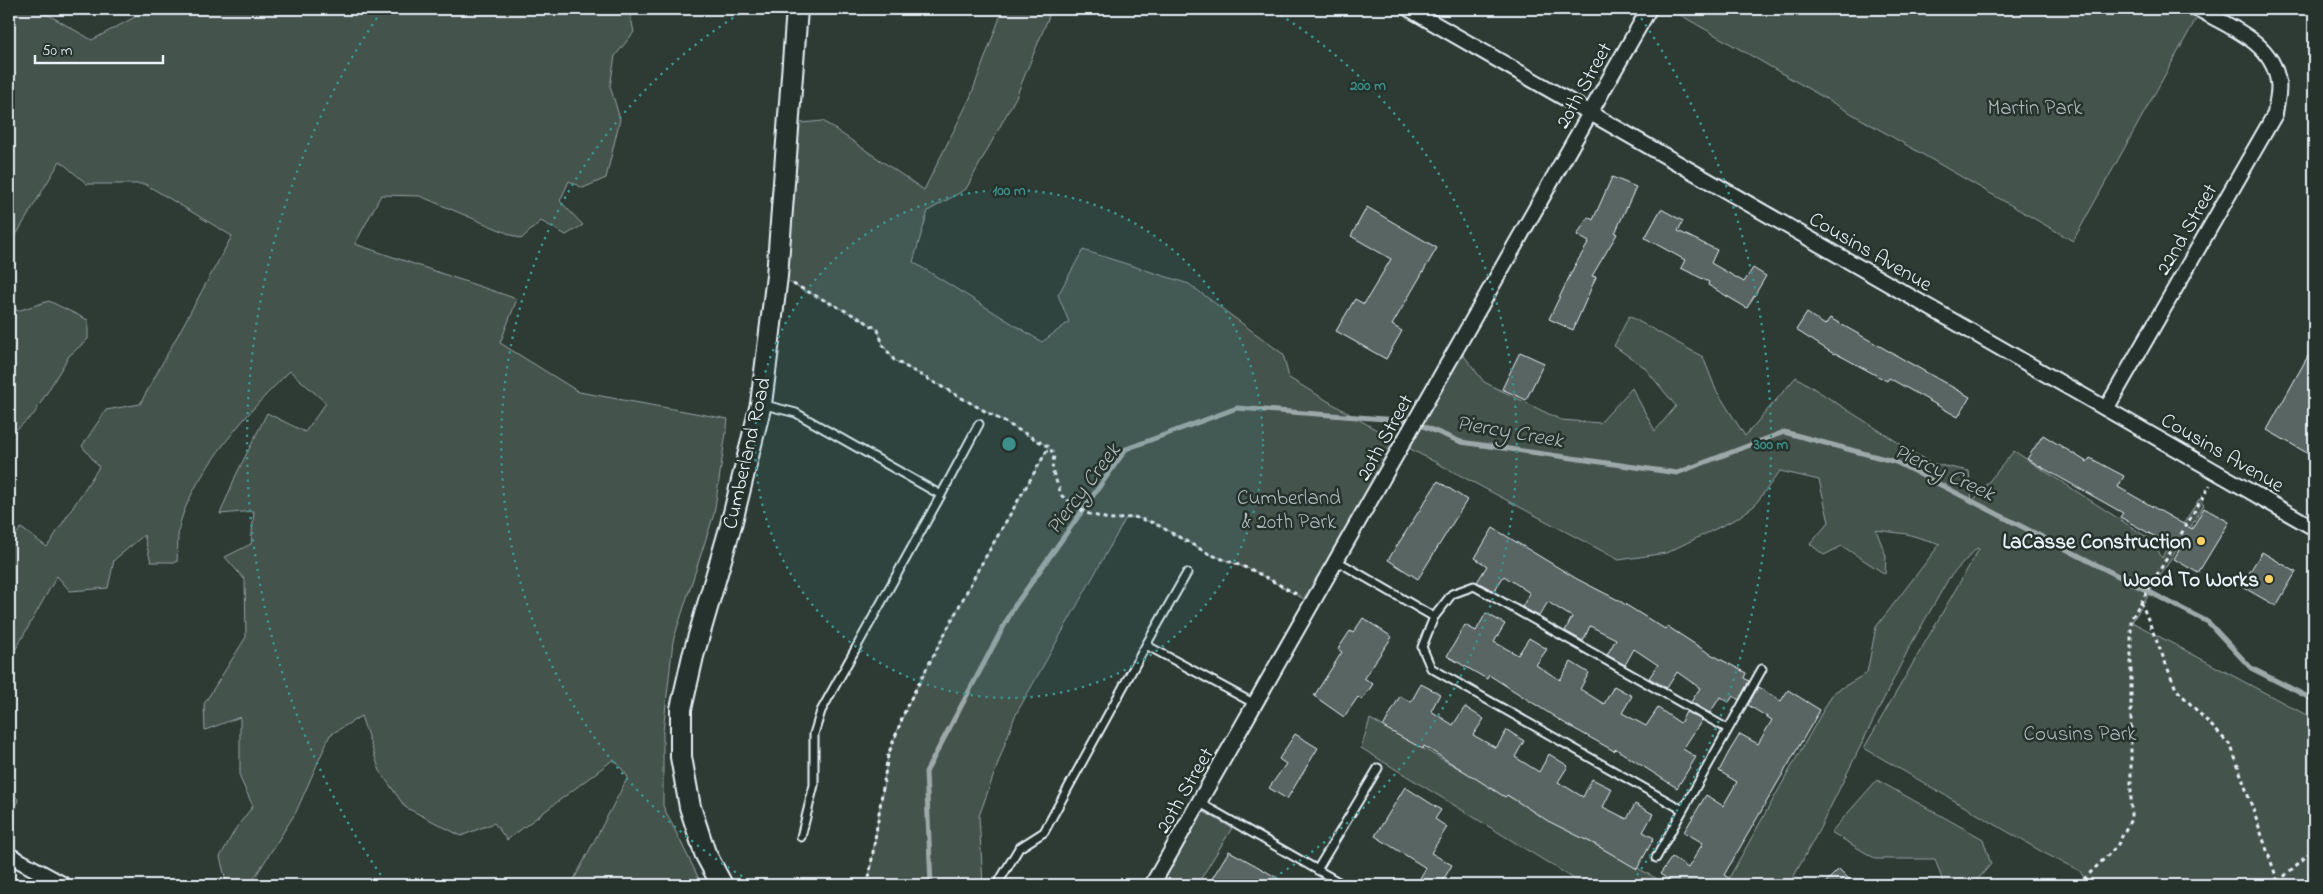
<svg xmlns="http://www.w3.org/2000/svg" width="2323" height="894" viewBox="0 0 2323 894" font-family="'Indie Flower',sans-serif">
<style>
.green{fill:#45524e;stroke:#96a2a3}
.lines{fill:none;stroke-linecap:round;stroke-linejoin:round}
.stream{stroke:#9da8a9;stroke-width:5}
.building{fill:#596563;stroke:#e8f1f8}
.lane-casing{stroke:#e8f1f8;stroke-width:11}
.street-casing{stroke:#e8f1f8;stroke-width:18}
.secondary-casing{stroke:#e8f1f8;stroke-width:24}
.path{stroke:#e8f1f8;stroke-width:3;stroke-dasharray:4 4;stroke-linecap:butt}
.lane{stroke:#26332d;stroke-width:7}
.street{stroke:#26332d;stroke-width:14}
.secondary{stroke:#26332d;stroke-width:20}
.ring{fill:none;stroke:#3a8f8a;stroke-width:2.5;stroke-dasharray:2.5 5}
.poi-dot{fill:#ffd166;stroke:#26332d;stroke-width:2}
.labels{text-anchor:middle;stroke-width:5;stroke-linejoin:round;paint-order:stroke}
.street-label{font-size:21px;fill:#e8f1f8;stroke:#26332d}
.park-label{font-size:21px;fill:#afb9bc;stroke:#26332d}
.poi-label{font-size:21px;font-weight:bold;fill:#e8f1f8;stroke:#26332d;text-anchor:end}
.water-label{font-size:22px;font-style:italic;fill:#b0babd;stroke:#26332d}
.centre{fill:#3a8f8a;stroke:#26332d;stroke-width:2.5}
.ring-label{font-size:15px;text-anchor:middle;font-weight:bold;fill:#3a8f8a;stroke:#26332d;stroke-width:5;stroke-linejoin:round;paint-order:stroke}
</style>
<rect width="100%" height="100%" fill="#2e3b35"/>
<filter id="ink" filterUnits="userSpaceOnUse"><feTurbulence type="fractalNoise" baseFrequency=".02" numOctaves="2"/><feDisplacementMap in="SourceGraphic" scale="10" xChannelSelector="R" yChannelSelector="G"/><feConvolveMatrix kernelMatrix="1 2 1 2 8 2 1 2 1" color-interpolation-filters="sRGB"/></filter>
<g filter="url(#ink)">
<path class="green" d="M9 9H38L92 40 150 9H629L634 32 615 56 610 86 620 119 606 178 583 188 569 181 560 201 583 225 566 235 541 221 521 239 420 196 381 195 355 244 517 299 500 343 579 392 728 419 714 514 673 641 663 732V806L702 885H571L628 777 614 759 507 840 494 823 461 836 405 807 380 771 361 716 330 735 296 812 250 885H227L220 857 236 828 253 806 240 778V717L205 730 204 704 246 637 245 580 225 557 251 544 254 511 220 514 236 475 267 413 305 432 326 403 290 371C251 408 195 471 180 523 177 535 178 550 177 562H151L144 535 114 560 108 588 70 591 57 576 9 661V620L13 613 9 610V543L21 528 47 547 99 467 82 446 106 410 140 404 232 236 145 184H87L60 161 9 247Z
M1003 9H1045L1049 16 1016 97 966 189 928 211 913 262 1042 342 1069 322 1058 295 1083 250 1189 284 1283 354 1289 378 1402 445 1458 348 1484 382 1561 420 1600 423 1632 388 1655 431 1676 406 1644 367 1614 346 1629 316 1703 357 1716 390 1745 436 1796 377 1930 463 1969 471 1972 502 2014 451 2153 541 2162 558 2199 499 2204 505 2132 622 2314 719V885H2088L2080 871 2044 853 1864 748 1979 549 1977 548 1949 578 1910 646 1819 830 1789 885H1725L1833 693 1867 673 1876 627 1940 544 1907 534 1876 530 1886 556 1885 574 1842 546 1824 555 1810 544 1829 522 1819 480 1780 471 1754 506 1736 519 1666 553 1619 560 1403 445 1313 604 1252 570 1209 554 1154 523 1134 517 1126 518 1015 716 979 816 983 885H866L869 878 888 755 907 706 978 570 1049 447 894 360 883 345 878 330 863 320 777 276 789 124 823 121 924 190 970 98Z
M1670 9H2198L2201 10 2073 241Z
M9 294 17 311 49 301 88 320V339L69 356 34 414 9 436Z
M1370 719 1668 885H1584L1361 748Z
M1877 780 1983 839 1991 864 1973 885H1944L1935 859H1876L1831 832Z
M9 790 18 799 15 812 9 819Z
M1197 808 1232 828 1197 885H1152Z"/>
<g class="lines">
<path class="stream" d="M931 885 926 772 1014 607 1126 449 1237 408 1411 421 1461 442 1677 473 1784 432 1896 462 2208 622 2251 668 2314 700"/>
</g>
<path class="building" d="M1612 177 1636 187 1615 233 1617 234 1592 276 1596 277 1573 330 1549 319 1574 267 1589 242 1577 235 1588 217 1593 220Z
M1367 207 1437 248 1392 325 1402 331 1386 359 1336 331 1355 299 1364 304 1391 259 1351 236Z
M1661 209 1683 221 1678 231 1717 250 1711 263 1744 282 1753 268 1766 276 1747 308 1708 285 1709 282 1681 268 1685 260 1645 238Z
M1807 313 1825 325 1830 318 1970 397 1958 417 1889 378 1887 381 1835 353 1834 354 1796 330Z
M2314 345V457L2267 430Z
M1520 352 1544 363 1526 400 1502 389Z
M2043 435 2087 462 2090 458 2124 476 2118 487 2192 529 2204 508 2229 522 2198 573 2174 559 2179 550 2120 517 2123 513 2027 459Z
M1438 481 1467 500 1418 579 1388 560Z
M1493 528 1577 579 1618 600 1665 629 1667 626 1707 652 1746 673 1744 678 1749 681 1739 700 1733 696 1729 702 1720 697 1710 713 1691 702 1700 688 1677 672 1667 688 1649 678 1658 665 1634 649 1625 665 1607 655 1616 639 1590 626 1583 641 1565 631 1572 617 1548 602 1539 616 1522 607 1530 593 1504 576 1494 591 1477 582 1487 566 1475 558Z
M2262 552 2296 572 2276 606 2241 586Z
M1486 613 1505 624 1494 642 1518 655 1529 638 1547 649 1536 665 1560 680 1571 662 1589 673 1580 689 1604 704 1614 686 1632 696 1622 713 1646 726 1658 708 1680 723 1686 712 1702 720 1683 749 1696 757 1677 788 1616 749 1614 751 1566 724 1489 675 1487 679 1447 656 1465 625 1476 631Z
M1363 618 1392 637 1364 678 1373 684 1362 700 1358 697 1344 717 1314 696 1342 652 1338 649 1350 631 1353 633Z
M1421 684 1440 694 1431 711 1453 725 1465 707 1484 719 1473 735 1496 748 1507 730 1524 741 1515 757 1539 772 1549 754 1568 766 1558 782 1583 797 1592 779 1612 789 1603 807 1627 819 1635 804 1653 814 1643 832 1654 838 1637 869 1598 846 1548 821 1507 795 1505 797 1424 746 1423 749 1383 727 1400 696 1411 702Z
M1758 687 1781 701 1788 690 1820 710 1724 875 1739 885H1676L1660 874 1672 857 1688 868 1703 843 1684 832 1706 795 1723 806 1737 782 1719 771 1729 752 1740 734 1758 744 1772 720 1748 705Z
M1295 734 1318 748 1287 799 1269 788 1286 764 1279 759Z
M1405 787 1441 810 1435 819 1447 827 1431 853 1452 865 1440 885H1416L1426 868 1375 836Z
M1229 851 1255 865 1289 885H1208Z
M1839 869 1855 885H1823Z"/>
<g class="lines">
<g class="lane-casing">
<path id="lane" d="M761 404 796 413 941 495
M1337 561 1434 617
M1187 573 1146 645 1255 704
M1200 803 1344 885
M1683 810 1431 668 1422 647 1434 617 1452 594 1474 586 1728 729
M801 837 814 785V734L821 711 941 495 979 424
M1656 858 1762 669
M1317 870 1378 768
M997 885 1019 848 1044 832 1146 645"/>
</g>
<g class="street-casing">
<path id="street" d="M1409 9 2314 528
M2106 409 2275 114C2276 104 2280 92 2278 82 2273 42 2230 27 2198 9
M9 855 64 885
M1152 885 1649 9"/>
</g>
<g class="secondary-casing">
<path id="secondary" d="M722 885 705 853 690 807 681 757V709L693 656 731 525 761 404 777 276 797 9"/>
</g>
<path class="path" d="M793 284 863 320 878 330 883 345 894 360 1049 447 1054 455 1052 470 1062 496 1086 513 1112 520 1134 517 1154 523 1209 554 1252 570 1300 596
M2141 602 2176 689 2231 746 2279 885
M2278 882 2314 849
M866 885 869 878 888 755 907 706 978 570 1049 447
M2078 885 2117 846 2131 819V619L2210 485"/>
<use href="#lane" class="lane"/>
<use href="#street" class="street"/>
<use href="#secondary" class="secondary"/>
</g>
</g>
<circle cx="1009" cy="444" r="254" fill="#3a8f8a" fill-opacity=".12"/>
<g class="ring">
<circle cx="1009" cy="444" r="254"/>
<path d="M755 884A508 508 0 0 1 744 11M1274 11A508 508 0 0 1 1263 884"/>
<path d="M385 881A762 762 0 0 1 381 12M1637 12A762 762 0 0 1 1633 881"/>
</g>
<g class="poi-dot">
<circle cx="2201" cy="541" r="5"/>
<circle cx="2269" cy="579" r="5"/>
</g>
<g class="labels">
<g class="street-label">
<text transform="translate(1583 85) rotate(-61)" y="7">20th Street</text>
<text transform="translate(2186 229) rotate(-60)" y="7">22nd Street</text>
<text transform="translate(1871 251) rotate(30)" y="7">Cousins Avenue</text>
<text transform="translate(1384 437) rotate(-61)" y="7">20th Street</text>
<text transform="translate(2223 452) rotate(30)" y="7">Cousins Avenue</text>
<text transform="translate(746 453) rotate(-77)" y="7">Cumberland Road</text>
<text transform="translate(1184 790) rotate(-60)" y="7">20th Street</text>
</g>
<g class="park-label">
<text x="2035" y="114">Martin Park</text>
<text x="1289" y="504">Cumberland<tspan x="1289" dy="24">&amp; 20th Park</tspan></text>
<text x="2080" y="740">Cousins Park</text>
</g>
<g class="poi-label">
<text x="2191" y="548">LaCasse Construction</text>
<text x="2259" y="586">Wood To Works</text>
</g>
<g class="water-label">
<text transform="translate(1510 430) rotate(10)" y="8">Piercy Creek</text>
<text transform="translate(1945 471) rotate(25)" y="8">Piercy Creek</text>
<text transform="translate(1082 488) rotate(-53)" y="8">Piercy Creek</text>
</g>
</g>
<circle cx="1009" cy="444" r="8" class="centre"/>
<g class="ring-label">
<text x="1368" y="90">200 m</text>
<text x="1009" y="195">100 m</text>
<text x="1771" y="449">300 m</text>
</g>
<rect width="2323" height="894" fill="none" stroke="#26332d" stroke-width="30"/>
<rect x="15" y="15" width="2293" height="864" fill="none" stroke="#e8f1f8" stroke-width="2" filter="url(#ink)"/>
<path d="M35 55v8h128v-8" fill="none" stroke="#e8f1f8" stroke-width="2.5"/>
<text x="42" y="55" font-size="15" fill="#e8f1f8" stroke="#26332d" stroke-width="4" paint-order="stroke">50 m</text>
</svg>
